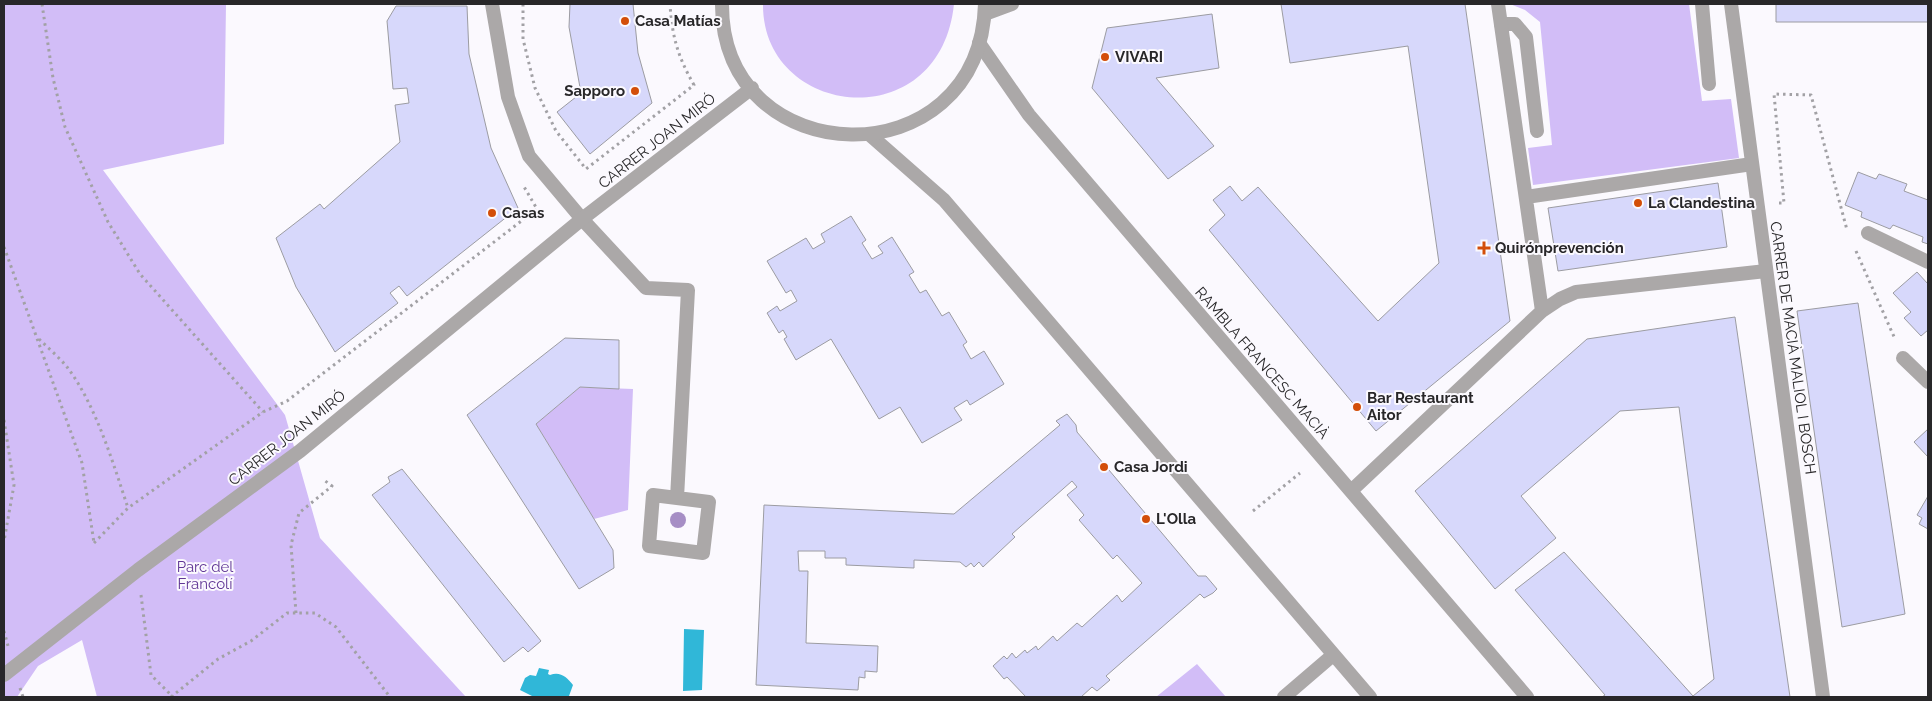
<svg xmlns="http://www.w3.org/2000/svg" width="1932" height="701" viewBox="0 0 1932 701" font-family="Raleway,sans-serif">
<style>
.green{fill:#d2bdf7}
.water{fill:#30b7d8}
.building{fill:#d7d8fb;stroke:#9c9ca2}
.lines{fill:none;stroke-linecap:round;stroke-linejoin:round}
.path{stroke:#a2a1a5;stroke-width:3;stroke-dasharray:2.5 4;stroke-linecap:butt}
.service{stroke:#aba8a8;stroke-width:14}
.minor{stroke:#aba8a8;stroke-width:14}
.tertiary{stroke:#aba8a8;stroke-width:14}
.tree{fill:#a68ec5}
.poi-dot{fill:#d34e09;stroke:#fbf9fe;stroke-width:2}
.labels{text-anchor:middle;stroke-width:4;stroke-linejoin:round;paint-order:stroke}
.poi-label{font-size:15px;font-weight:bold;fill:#282729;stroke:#fbf9fe;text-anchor:start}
.street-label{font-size:15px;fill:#282729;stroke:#fbf9fe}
.park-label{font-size:15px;fill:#613796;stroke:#fbf9fe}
</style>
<rect width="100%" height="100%" fill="#fbf9fe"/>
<path class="green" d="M4 4H226L224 144 103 170 285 415 320 538 466 697H97L82 640 38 666 17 697H4Z
M763 4H954C940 139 762 118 763 4Z
M1510 4H1689L1702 101 1731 99 1739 158 1533 185 1528 148 1552 145 1540 22 1525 10Z
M580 387 633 389 628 510 594 519 536 424Z
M1197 664 1226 697H1156Z"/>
<path class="water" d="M684 629 704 630 702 690 683 691Z
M539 668 549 670 548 674 550 675C560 671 567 677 573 685L569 696 534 697 520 690 525 678 530 675 536 676Z"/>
<path class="building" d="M570 4H633L638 53 652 103 590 154 557 112 581 93 569 27Z
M1281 4H1465L1510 321 1376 431 1209 230 1225 215 1213 200 1230 186 1242 201 1258 187 1378 321 1439 263 1408 46 1290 63Z
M1776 4H1928V22H1776Z
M396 6H467L469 54 491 148 518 208 407 296 399 286 390 293 398 303 335 352 296 287 276 238 320 204 324 209 400 142 395 105 409 103 407 88 393 89 387 21Z
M1212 14 1219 68 1156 78 1214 146 1168 179 1092 88 1107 28Z
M1858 172 1876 179 1879 174 1907 184 1904 191 1928 200V244L1922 242 1923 237 1893 225 1890 229 1861 217 1862 212 1845 205Z
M1718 183 1727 247 1558 271 1548 208Z
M851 216 866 240 862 243 872 259 883 253 878 246 892 237 914 272 909 275 920 293 926 290 942 316 949 312 967 342 963 345 971 359 984 351 1004 384 970 405 967 400 954 408 962 420 922 443 900 407 879 419 831 339 796 360 784 339 787 337 783 330 779 333 767 313 777 306 780 311 797 301 791 290 786 293 767 261 806 238 813 249 825 242 821 234Z
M1917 272 1928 284V330L1921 336 1904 318 1911 312 1893 293Z
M1858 303 1905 614 1842 627 1797 311Z
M1735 317 1790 697H1602L1605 695 1515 590 1564 552 1693 696 1714 679 1679 407 1620 411 1521 496 1556 538 1495 589 1415 491 1587 339Z
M565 338 619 340V389L580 387 536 424 613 550 614 568 579 589 467 415Z
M1067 414 1076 425 1077 432 1198 576H1206L1217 589 1213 593 1204 598 1200 594 1106 676 1110 680 1097 691 1092 687 1081 697H1026L1007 677 1004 679 993 666 1004 656 1007 659 1012 653 1016 658 1025 650 1027 653 1036 646 1038 650 1053 636 1057 641 1077 623 1082 627 1117 595 1122 602 1142 583 1117 555 1113 559 1079 520 1084 515 1067 495 1077 487 1072 481 1012 534 1015 537 983 567 979 562 974 567 971 563 966 567 960 562 914 560V568L846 565V558H825V551H798L799 571H808L806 643 878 646 877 672 865 671V678L859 677 858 690 756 685 764 505 954 514 1060 425 1056 421Z
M1928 429V457L1914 442Z
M402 469 541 641 528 652 523 647 504 662 372 495 390 482 388 477Z
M1928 496V529L1919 524 1922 518 1917 515Z"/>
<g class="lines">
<path class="path" d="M42 4 53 78 65 127 108 222 140 274 263 412
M523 4V39L535 88 556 131 586 169 694 85C678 57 672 37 670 4
M1779 203H1784L1774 94 1811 95 1847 230
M4 247 82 463 94 543
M1856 251 1895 339
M39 339C48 348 59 357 67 367 96 405 113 463 128 508
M4 420 14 485 4 541
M1253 511 1300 473
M94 543 128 508 263 412 287 401 537 209 523 185
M141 595 151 675 173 697
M296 613 291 545 299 513 332 486 324 480
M4 631 8 646
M20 688 23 697
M171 697 218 659 251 641 287 613H315L336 627 390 697"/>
<path class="service" d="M1702 4 1709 84
M1501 24H1515L1526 37 1537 131
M1868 233 1928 262
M1903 358 1928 382
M1284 697 1333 655"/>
<path class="minor" d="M492 4 508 97 529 156 582 219 646 288 688 290 677 498 653 495 649 546 703 553 709 502 677 498
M1731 4 1823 697
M979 43 1029 115 1527 697
M870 135 944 200 1370 697
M1526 197 1752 164
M1542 311 1560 299 1576 292 1766 271
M1351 491 1542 311 1498 4"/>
<path class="tertiary" d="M722 4C721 174 980 182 985 4
M985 14 1012 4
M4 675 138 570 300 451 582 219 752 88"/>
</g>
<circle class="tree" cx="678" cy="520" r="8"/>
<g class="poi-dot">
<circle cx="625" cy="21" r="5"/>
<circle cx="1105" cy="57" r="5"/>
<circle cx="635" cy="91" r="5"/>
<circle cx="1638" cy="203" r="5"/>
<circle cx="492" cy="213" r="5"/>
<path d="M1481.5 240.5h5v5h5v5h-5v5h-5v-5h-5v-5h5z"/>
<circle cx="1357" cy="407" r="5"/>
<circle cx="1104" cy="467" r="5"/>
<circle cx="1146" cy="519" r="5"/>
</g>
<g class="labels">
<g class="poi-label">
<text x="635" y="26">Casa Matías</text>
<text x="1115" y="62">VIVARI</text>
<text x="625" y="96" text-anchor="end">Sapporo</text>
<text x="1648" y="208">La Clandestina</text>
<text x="502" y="218">Casas</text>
<text x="1495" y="253">Quirónprevención</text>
<text x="1367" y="403">Bar Restaurant<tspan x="1367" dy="17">Aitor</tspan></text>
<text x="1114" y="472">Casa Jordi</text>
<text x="1156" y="524">L'Olla</text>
</g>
<g class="street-label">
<text transform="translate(657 141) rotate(-38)" y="5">CARRER JOAN MIRÓ</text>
<text transform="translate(1793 348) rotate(82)" y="5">CARRER DE MACIÀ MALIOL I BOSCH</text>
<text transform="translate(1262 363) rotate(49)" y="5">RAMBLA FRANCESC MACIÀ</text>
<text transform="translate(287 438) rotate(-38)" y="5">CARRER JOAN MIRÓ</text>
</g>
<g class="park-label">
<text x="205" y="572">Parc del<tspan x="205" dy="17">Francolí</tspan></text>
</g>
</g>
<rect width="1932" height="701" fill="none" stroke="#282729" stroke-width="10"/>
</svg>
